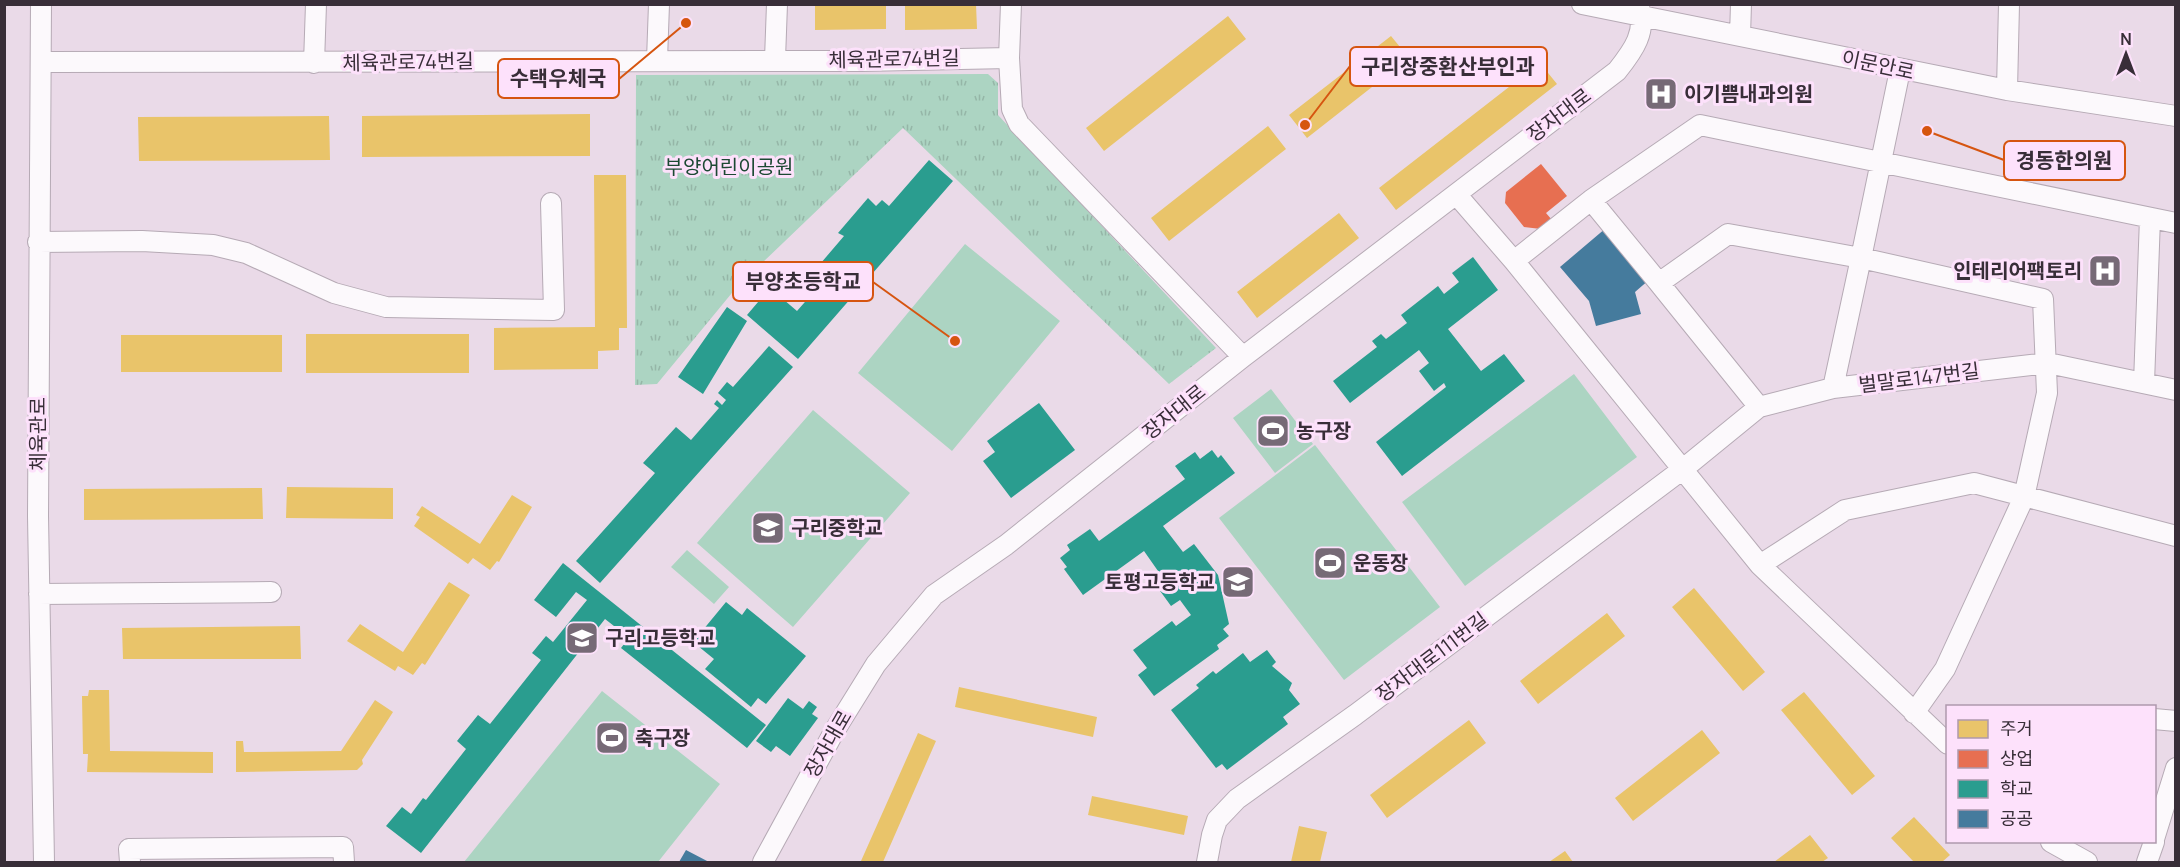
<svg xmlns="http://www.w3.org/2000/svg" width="2180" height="867" viewBox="0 0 2180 867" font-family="Manrope,'Noto Sans KR',sans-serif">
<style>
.park{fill:url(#park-tufts)}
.pitch{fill:#acd4c2}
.homes{fill:#e9c46a}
.shops{fill:#e76f51}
.schools{fill:#2a9d8f}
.public{fill:#457b9d}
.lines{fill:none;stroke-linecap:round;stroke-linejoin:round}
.minor-casing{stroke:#b6aab5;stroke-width:22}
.minor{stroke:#fcf9fc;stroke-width:20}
.labels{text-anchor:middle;stroke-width:6;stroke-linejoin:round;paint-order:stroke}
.street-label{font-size:20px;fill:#382e38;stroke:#fde1fb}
.poi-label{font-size:20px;font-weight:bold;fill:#382e38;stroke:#fde1fb;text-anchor:start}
.park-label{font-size:20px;fill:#1c4933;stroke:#fde1fb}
.leader{fill:none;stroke:#d65510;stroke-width:2}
.callout-dot{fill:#d65510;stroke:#fde1fb;stroke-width:2}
.callout{fill:#fde1fb;stroke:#d65510;stroke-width:2}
.callout-label{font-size:21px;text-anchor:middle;font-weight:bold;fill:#382e38}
</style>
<defs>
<pattern id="park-tufts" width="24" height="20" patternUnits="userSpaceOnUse" patternTransform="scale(1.5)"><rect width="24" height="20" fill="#acd4c2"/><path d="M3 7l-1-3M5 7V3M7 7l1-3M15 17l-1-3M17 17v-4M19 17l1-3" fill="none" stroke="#95b6a7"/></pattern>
</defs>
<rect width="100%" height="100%" fill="#eadae8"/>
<path class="park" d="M988 74 998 83V115L1216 348 1169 384 903 128 736 288 657 384 635 385 636 75Z"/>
<path class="pitch" d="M965 244 1060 321 952 451 858 373Z
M1574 374 1637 457 1465 586 1402 502Z
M1271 389 1313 444 1275 473 1233 418Z
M813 410 910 493 793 627 697 543Z
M1315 445 1440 607 1344 680 1219 518Z
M687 550 729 587 714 604 671 567Z
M602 691 720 784 658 862H464Z"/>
<path class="homes" d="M815 4H886V29L815 30Z
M905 4H976L977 29 905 30Z
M1228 16 1246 39 1104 151 1086 128Z
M1391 36 1409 58 1307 138 1289 115Z
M1540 63 1557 84 1396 210 1379 188Z
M590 114V156L362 157V116Z
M329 116 330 160 139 161 138 117Z
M1268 126 1286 149 1169 241 1151 218Z
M594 175H626L627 328H619V350L598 351V369L494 370V328L595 327Z
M1339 213 1359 238 1257 318 1237 292Z
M306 334H469V373H306Z
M121 335H282V372H121Z
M287 487 393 488V519L286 518Z
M262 488 263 519 84 520V489Z
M512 495 532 507 499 562 497 561 490 570 473 558 468 564 414 526 420 517 416 515 422 506 480 544Z
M449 582 470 595 425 665 422 663 413 675 398 666 395 671 347 641 360 624 403 652Z
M1694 588 1765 672 1743 691 1672 607Z
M1607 613 1625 636 1538 704 1520 681Z
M300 626 301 659H123L122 628Z
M959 687 1097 717 1093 737 955 707Z
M89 690H109L110 751 213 752V773L87 772 88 754H83L82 696H88Z
M1804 692 1875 776 1852 795 1781 710Z
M375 700 393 712 362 760 363 764 357 770 236 772V741H243L244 752 341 751Z
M1469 720 1486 743 1387 818 1370 795Z
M1702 730 1720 753 1633 821 1615 798Z
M918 733 936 741 883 862H864L861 861Z
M1092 796 1188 816 1184 835 1088 815Z
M1914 817 1950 855 1942 862H1914L1891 838Z
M1299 826 1327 832 1320 862H1291Z
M1810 835 1828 858 1822 862H1774Z
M1565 851 1573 862H1549Z"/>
<path class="shops" d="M1541 164 1567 196 1546 213 1552 220 1541 229 1524 227 1505 203 1506 192Z"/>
<path class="schools" d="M929 160 953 181 798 359 747 315 770 288 797 311 819 286 809 277 844 236 838 233 868 198 876 206 882 200 889 206Z
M1473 257 1498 290 1448 329 1481 371 1504 354 1525 381 1402 476 1376 442 1446 387 1444 383 1434 391 1419 371 1429 363 1419 350 1350 403 1333 381 1377 347 1372 341 1381 334 1386 339 1407 323 1401 315 1438 286 1444 294 1459 282 1452 273Z
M727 307 747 321 703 394 678 377Z
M769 346 793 367 600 583 576 561 655 473 643 463 676 427 691 440 719 408 714 404 717 400 722 405 726 400 718 393 727 382 733 387Z
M1039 403 1075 450 1011 498 983 461 995 452 987 441Z
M1212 450 1218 458 1221 455 1235 473 1163 526 1183 552 1194 544 1218 575 1229 624 1223 629 1229 636 1217 645 1219 649 1154 696 1138 675 1147 668 1133 650 1172 621 1176 626 1191 615 1180 600 1171 606 1150 577 1158 571 1144 551 1083 595 1064 569 1067 567 1060 558 1070 550 1067 545 1090 529 1099 541 1185 479 1175 466 1195 452 1200 459Z
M563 563 766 725 747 748 621 648 628 639 625 636 622 639 611 630 614 626 605 619 421 853 386 826 402 807 411 814 423 798 426 800 466 749 457 741 478 715 490 724 541 660 532 653 546 636 553 642 587 600 576 592 556 617 534 600Z
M726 602 742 615 747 608 806 656 766 704 758 698 751 707 705 669 714 659 693 642Z
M1267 650 1276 662 1272 666 1292 683 1289 690 1300 704 1283 717 1288 724 1227 770 1222 764 1216 768 1171 710 1199 688 1196 685 1213 671 1216 674 1243 653 1250 662Z
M788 698 803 709 809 701 817 707 812 714 818 718 790 756 776 746 771 752 756 741Z"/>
<path class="public" d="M1606 228 1650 279 1635 292 1641 314 1596 326 1589 301 1560 267Z
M686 850 709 862H679Z"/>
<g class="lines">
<g class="minor-casing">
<path id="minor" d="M41 4 38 516 44 862
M1582 4 2007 90 2176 116
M1740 36 1741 4
M1009 58 1012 109 1019 124 1243 357
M775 59 777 4
M657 60 659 4
M41 62 862 61 1009 58 1011 4
M314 63 316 4
M1900 70 1861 258 2043 299 2047 393 2024 497 1945 669 1914 713
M2007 90 2009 4
M1456 194 1514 261 1760 565 1948 744
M1591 200 1659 283
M38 242 142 241 213 245 246 253 334 293 386 307 554 310 551 203
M1514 261 1591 200 1700 125 2176 223
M2144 383 2150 218
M1759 407 1659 283 1728 234 1861 258 1833 388
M1760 565 1845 510 1974 483 2176 536
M39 594 271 592
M2154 719 2176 721
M2154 839 2176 768
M2051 842 2087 862
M130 862 129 849 343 847 344 862
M763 862 835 730 876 664 934 595 1006 545 1243 357 1617 71C1633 51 1648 31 1638 4
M1207 862 1212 835 1217 820 1237 799 1355 715 1683 469 1759 407 1833 388 2048 363 2176 390
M2147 862 2154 842"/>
</g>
<use href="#minor" class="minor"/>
</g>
<defs>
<g id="hospital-square" transform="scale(1.725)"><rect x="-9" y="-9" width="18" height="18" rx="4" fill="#766a76" stroke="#fde1fb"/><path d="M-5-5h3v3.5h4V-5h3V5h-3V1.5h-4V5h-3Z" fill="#fff"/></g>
<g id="stadium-square" transform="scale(1.725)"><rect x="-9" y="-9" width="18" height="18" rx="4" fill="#766a76" stroke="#fde1fb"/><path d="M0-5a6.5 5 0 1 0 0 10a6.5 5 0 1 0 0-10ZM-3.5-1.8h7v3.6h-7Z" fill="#fff"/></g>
<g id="school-square" transform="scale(1.725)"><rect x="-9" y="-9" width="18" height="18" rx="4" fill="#766a76" stroke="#fde1fb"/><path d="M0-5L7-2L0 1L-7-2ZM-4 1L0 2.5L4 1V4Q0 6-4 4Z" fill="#fff"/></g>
</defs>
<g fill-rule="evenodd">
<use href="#hospital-square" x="1661" y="94"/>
<use href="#hospital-square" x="2105" y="271"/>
<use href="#stadium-square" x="1273" y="431"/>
<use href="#school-square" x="768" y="528"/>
<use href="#stadium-square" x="1330" y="563"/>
<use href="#school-square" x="1238" y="582"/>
<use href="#school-square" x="582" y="638"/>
<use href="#stadium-square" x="612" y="738"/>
</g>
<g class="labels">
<g class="street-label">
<text transform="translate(894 59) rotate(-1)" y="7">체육관로74번길</text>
<text transform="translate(408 62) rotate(-1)" y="7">체육관로74번길</text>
<text transform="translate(1878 65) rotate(12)" y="7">이문안로</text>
<text transform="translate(1559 115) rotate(-37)" y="7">장자대로</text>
<text transform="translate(1919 378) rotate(-7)" y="7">벌말로147번길</text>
<text transform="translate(1174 412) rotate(-39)" y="7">장자대로</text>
<text transform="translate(38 434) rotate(-90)" y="7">체육관로</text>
<text transform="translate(1432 657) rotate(-37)" y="7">장자대로111번길</text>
<text transform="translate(828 744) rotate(-60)" y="7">장자대로</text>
</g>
<g class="poi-label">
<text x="1684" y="101">이기쁨내과의원</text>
<text x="2082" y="278" text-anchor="end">인테리어팩토리</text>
<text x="1296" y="438">농구장</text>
<text x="791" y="535">구리중학교</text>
<text x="1353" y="570">운동장</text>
<text x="1215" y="589" text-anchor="end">토평고등학교</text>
<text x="605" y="645">구리고등학교</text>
<text x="635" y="745">축구장</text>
</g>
<g class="park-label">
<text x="729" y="174">부양어린이공원</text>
</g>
</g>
<path class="leader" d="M1305 125L1350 66M686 23L619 79M1927 131L2004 160M955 341L873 282"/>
<g class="callout-dot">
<circle cx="1305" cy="125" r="6"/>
<circle cx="686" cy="23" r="6"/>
<circle cx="1927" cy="131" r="6"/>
<circle cx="955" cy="341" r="6"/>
</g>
<g class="callout">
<rect x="1350" y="47" width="197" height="39" rx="6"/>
<rect x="498" y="59" width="121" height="39" rx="6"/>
<rect x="2004" y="141" width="121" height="39" rx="6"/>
<rect x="733" y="262" width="140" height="39" rx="6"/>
</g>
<g class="callout-label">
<text x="1448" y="74">구리장중환산부인과</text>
<text x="558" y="86">수택우체국</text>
<text x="2064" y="168">경동한의원</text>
<text x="803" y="289">부양초등학교</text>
</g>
<rect width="2180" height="867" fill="none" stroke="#382e38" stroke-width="12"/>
<rect x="1946" y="705" width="210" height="138" fill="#fde1fb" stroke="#ae99ad" stroke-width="1.5"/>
<rect x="1958" y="720" width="30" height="18" fill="#e9c46a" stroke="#ae99ad" stroke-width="1.5"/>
<text x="2000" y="735" font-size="18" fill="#382e38">주거</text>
<rect x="1958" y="750" width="30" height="18" fill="#e76f51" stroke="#ae99ad" stroke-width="1.5"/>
<text x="2000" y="765" font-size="18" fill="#382e38">상업</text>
<rect x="1958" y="780" width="30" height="18" fill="#2a9d8f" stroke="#ae99ad" stroke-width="1.5"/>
<text x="2000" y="795" font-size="18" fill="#382e38">학교</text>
<rect x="1958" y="810" width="30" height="18" fill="#457b9d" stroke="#ae99ad" stroke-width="1.5"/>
<text x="2000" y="825" font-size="18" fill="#382e38">공공</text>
<g transform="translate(2126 54)" stroke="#fde1fb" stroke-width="4.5" paint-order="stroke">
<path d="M0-4.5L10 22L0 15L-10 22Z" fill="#382e38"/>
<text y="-9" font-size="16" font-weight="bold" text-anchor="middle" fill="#382e38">N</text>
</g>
</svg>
